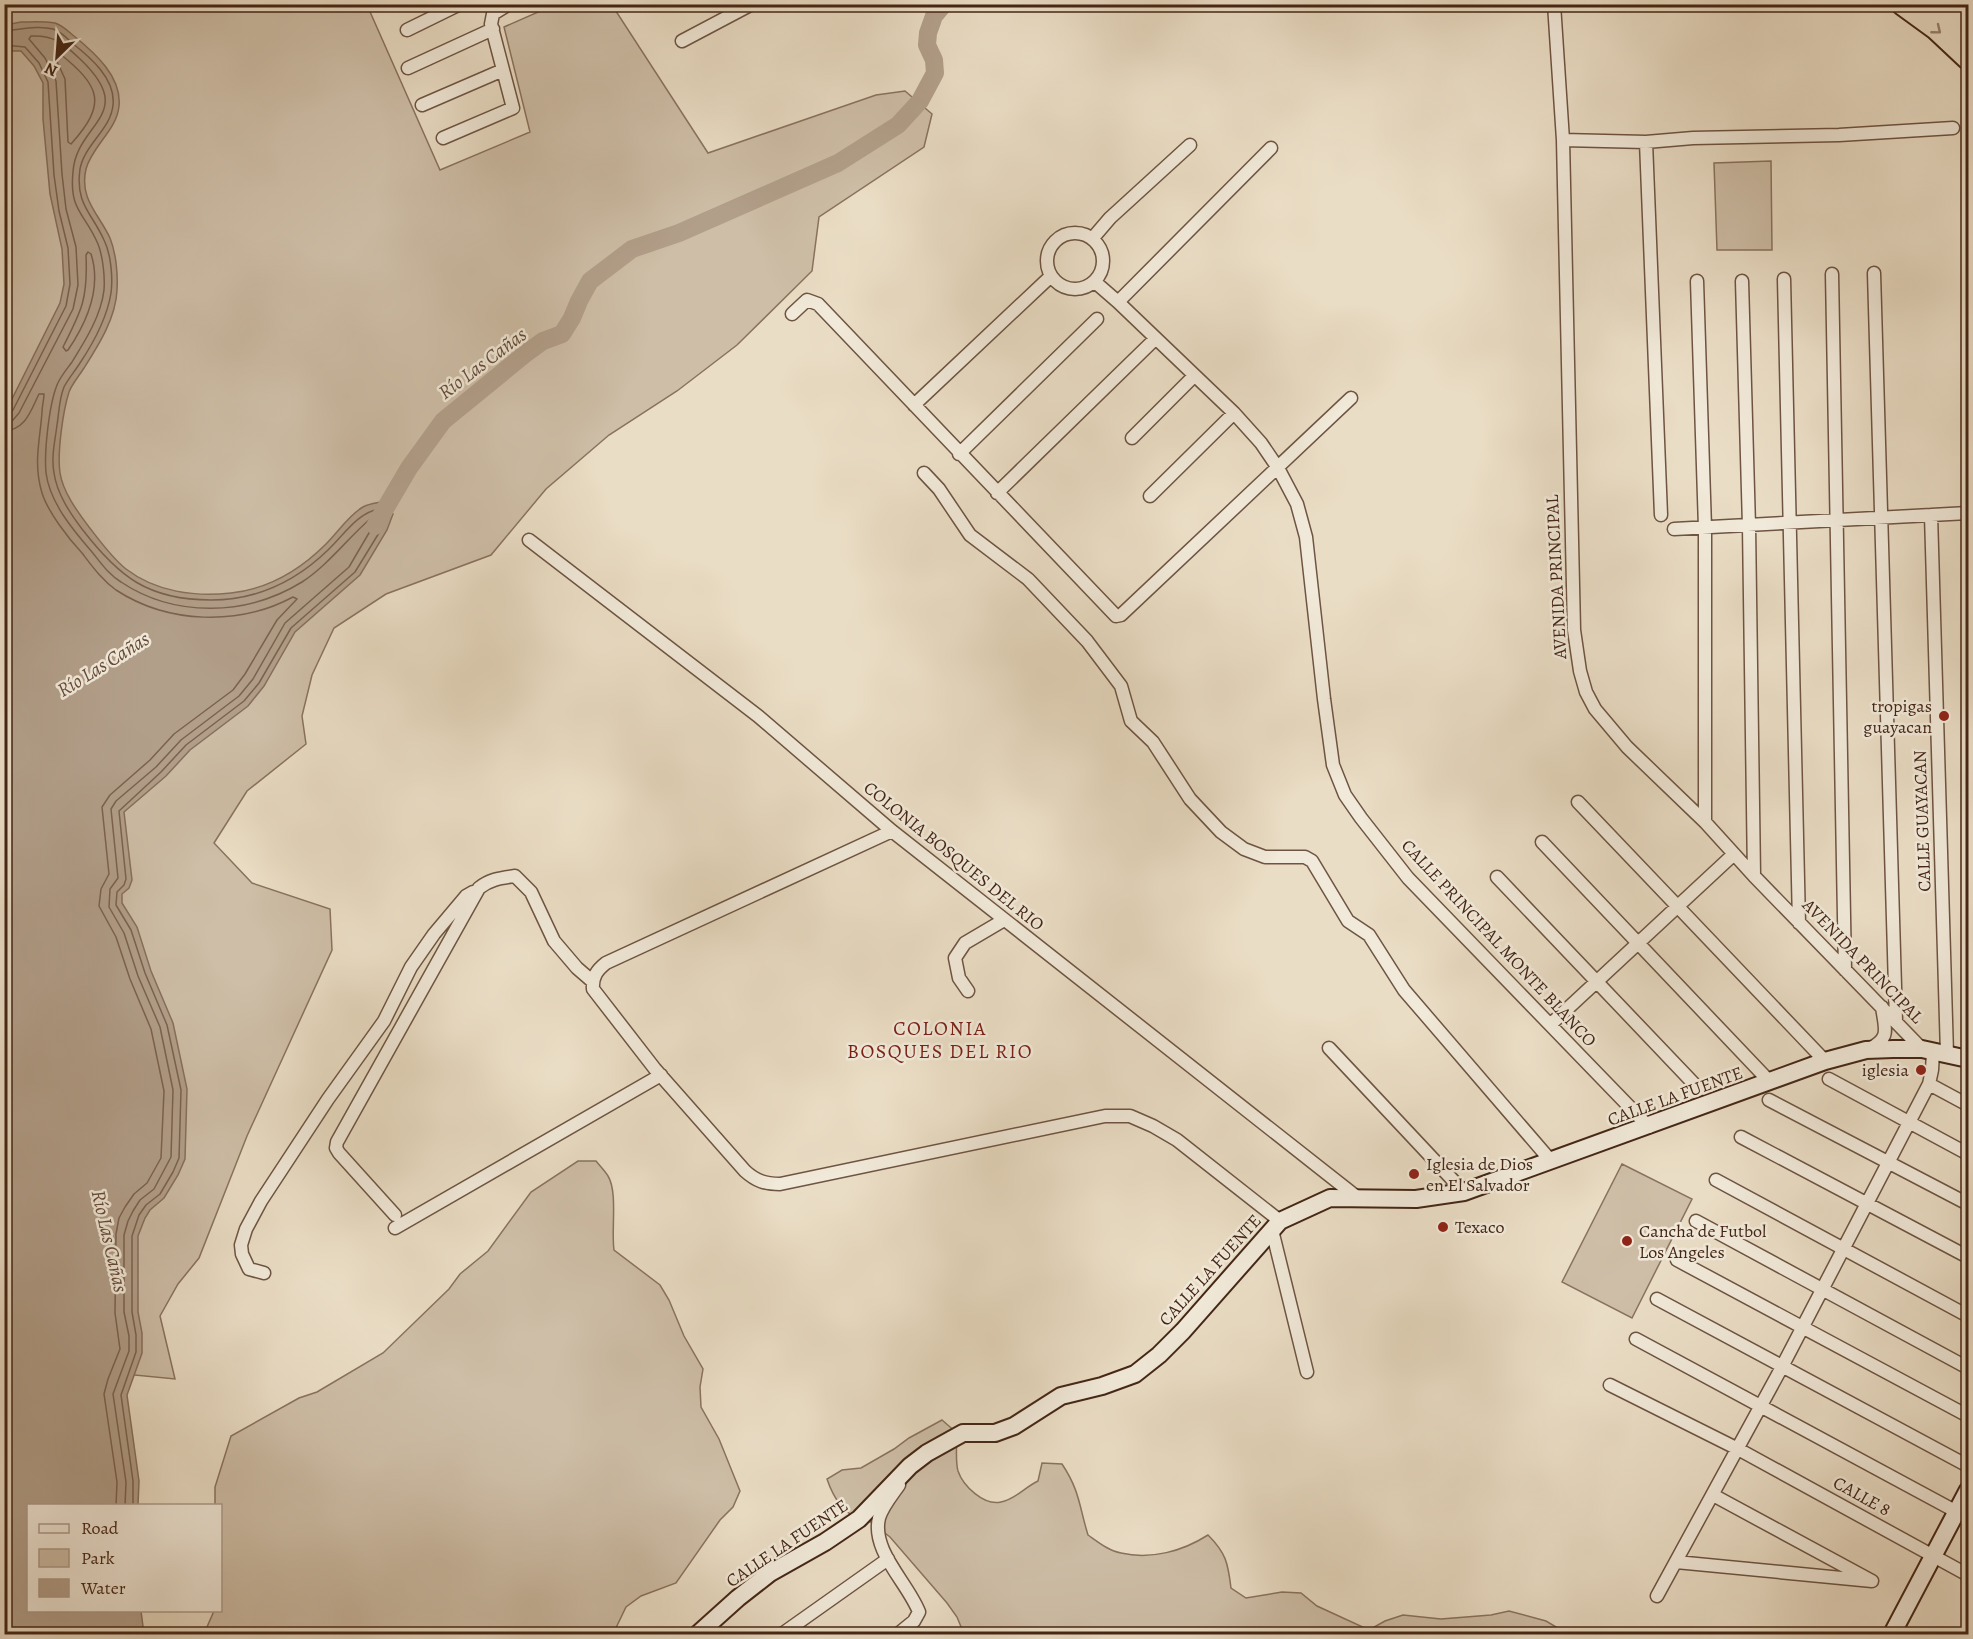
<svg xmlns="http://www.w3.org/2000/svg" width="1973" height="1639" viewBox="0 0 1973 1639" font-family="Alegreya,serif">
<style>
.green{fill:#cebea7;stroke:#89725e;stroke-width:1.5}
.water{fill:#b29f8a;stroke:#866f5c;stroke-width:1.5}
.lines{fill:none;stroke-linecap:round;stroke-linejoin:round}
.shore{stroke:#7b6250;stroke-width:1.5}
.river{stroke:#b29f8a;stroke-width:18}
.street-casing{stroke:#6e5442;stroke-width:15}
.secondary-casing{stroke:#442616;stroke-width:20}
.highway-casing{stroke:#442616;stroke-width:26}
.street{stroke:#f1e9d9;stroke-width:12}
.secondary{stroke:#f1e9d9;stroke-width:16}
.highway{stroke:#eaddc5;stroke-width:22}
.oneway{stroke:#97826e}
.poi-dot{fill:#8f2418;stroke:#f1e9d9;stroke-width:2}
.labels{text-anchor:middle;stroke-width:5;stroke-linejoin:round;paint-order:stroke}
.street-label{font-size:18px;fill:#442616;stroke:#f1e9d9}
.poi-label{font-size:18px;fill:#442616;stroke:#f1e9d9;text-anchor:start}
.water-label{font-size:20px;font-style:italic;fill:#654a39;stroke:#f1e9d9}
.neighbourhood-label{font-size:20px;letter-spacing:1.5px;fill:#7a1f14;stroke:#f1e9d9}
</style>
<rect width="100%" height="100%" fill="#eaddc5"/>
<filter id="stains"><feTurbulence type="fractalNoise" baseFrequency=".00333" numOctaves="4"/><feColorMatrix values="0 0 0 0 .2 0 0 0 0 .09 0 0 0 0 .02 0 0 0 .5 -.17"/></filter>
<radialGradient id="worn" r=".72"><stop offset=".6" stop-color="#630" stop-opacity="0"/><stop offset="1" stop-color="#630" stop-opacity=".3"/></radialGradient>
<path class="green" d="M4 5H367L440 170 530 132 504 27 554 5H612L708 153 876 95 905 91 932 114 924 147 819 217 812 271 737 345 677 391 609 435 546 489 491 555 386 594 334 628 312 675 302 716 306 744 247 791 214 843 252 883 330 909 332 950 247 1136 199 1258 178 1284 160 1316 175 1379 73 1369 5 1324Z
M1771 161 1772 250H1717L1714 163Z
M578 1161H596C600 1166 605 1171 608 1176 618 1192 611 1231 614 1250L660 1285 669 1300 684 1336 703 1369 700 1387 701 1407 719 1439 740 1491 733 1507 720 1520 676 1583 641 1596 626 1607 613 1634H202L207 1627 214 1611 220 1610V1506L215 1505V1487L231 1436 299 1398 317 1392 383 1353 449 1289 460 1274 488 1251 531 1192Z
M1622 1164 1692 1199 1632 1318 1562 1282Z
M942 1420 957 1433C957 1444 955 1460 958 1471 963 1486 984 1506 1001 1502 1016 1499 1025 1487 1038 1481L1042 1463 1062 1464C1080 1491 1079 1506 1088 1535 1098 1542 1109 1551 1121 1553 1151 1560 1183 1551 1208 1535 1226 1553 1228 1563 1231 1588L1246 1598 1282 1592 1301 1593 1317 1606 1369 1630 1385 1621 1403 1615 1441 1619 1491 1615 1509 1611 1546 1621 1568 1634H964L957 1617 947 1603 890 1537 865 1518C845 1520 832 1494 827 1479L842 1470 861 1468 894 1449 909 1438Z"/>
<path class="water" d="M21 22C32 22 44 21 55 23 62 25 69 32 74 36 95 53 122 77 119 106 117 130 92 146 86 169 79 199 99 214 110 238 116 253 118 274 117 290 116 318 98 346 84 368 79 376 72 384 69 392 63 411 57 453 60 473 63 492 77 511 89 527 100 541 112 558 126 569 156 592 195 597 231 593 268 589 300 570 326 544 338 532 349 515 363 507 368 504 376 503 381 502L393 514 387 530 360 575 295 632 264 686 248 706 190 750 166 776 124 812 132 880 129 888 122 894V903L137 927 151 971 173 1023 187 1089 185 1159 178 1175 164 1198 150 1210 145 1218 138 1236V1312L142 1333V1353L127 1395 139 1481 138 1505 28 1506V1610L141 1611 144 1634H5L4 575 7 515 4 500 5 413 60 303 64 284 62 249 50 194 43 119V83L34 66 21 51H5V25Z"/>
<g class="lines">
<path class="shore" d="M4 31C20 30 37 25 53 29 60 31 67 38 72 43 90 57 116 79 113 105 111 129 84 145 80 169 75 204 92 213 104 240 111 254 113 278 111 293 107 318 94 342 80 363 75 371 68 379 64 387 59 399 59 413 57 425 55 441 51 457 54 473 57 494 70 513 82 529 119 577 148 600 211 600 257 600 295 582 328 550 344 535 357 513 379 509L386 516 382 528 355 572 291 628 259 683 244 701 186 745 161 772 119 811 126 879 124 885 117 892 116 905 131 930 145 973 167 1025 181 1090 179 1158 173 1172 160 1194 146 1205 139 1215 132 1236V1312L136 1335V1352L121 1395 133 1481V1506
M4 45 25 47 39 63 48 82 54 175 59 211 68 248 70 284 66 306 13 410 4 414
M56 53H59C100 86 108 103 71 144L68 142 65 79 55 57Z
M88 252 91 254C102 288 87 322 68 350L66 351 63 347C82 310 88 298 86 255Z
M4 422 13 420 19 413 73 309 78 285 76 247 66 209 62 174 56 81 45 58 29 39 31 36C54 35 63 43 79 58 140 115 76 122 73 172 69 211 85 213 98 244 103 257 105 277 104 290 101 316 85 341 72 362 67 369 60 377 57 385 49 405 44 452 46 473 50 503 73 530 92 552 101 563 109 575 121 582 175 618 247 616 302 582 328 565 347 539 370 519L374 518 376 521 349 567 285 623 253 679 239 696 181 740 156 767 116 801 111 809 118 878 110 889 109 907 124 933 138 976 160 1027 173 1090 171 1157 154 1189 140 1200 133 1211 128 1221 124 1235V1312L129 1336V1351L113 1394 126 1482 125 1506
M4 431C26 430 31 410 39 394H44C44 400 42 406 42 412 40 441 33 463 42 493 48 512 68 538 82 553 92 566 102 580 116 590 168 624 239 626 293 597L297 599 277 620 245 674 233 690 174 734 150 760 110 795 102 807 109 874 101 889 99 906 116 937 130 979 151 1029 164 1091 161 1158 147 1183 134 1194 125 1207 119 1218 116 1234 115 1313 120 1349 108 1379 104 1394 117 1482 116 1506"/>
<path class="river" d="M375 526 409 468 443 421 525 354 543 341 562 334 572 318 579 301 590 281 632 249 679 233 838 163 898 125 920 101 935 73 934 60 927 45 928 33 934 16 944 4"/>
<g class="street-casing">
<path id="street" d="M1554 4 1563 140 1574 630 1580 671 1586 692 1595 709 1627 747 1705 822 1754 876 1922 1049
M407 30 460 4
M682 41 752 4
M408 68 493 29
M422 105 503 70
M443 138 513 108 491 24 493 14 509 4
M1563 140 1646 142 1693 138 1839 135 1953 128
M1646 142 1661 515
M1047 261a28 28 0 1 1 56 0a28 28 0 1 1-56 0Z
M1092 239 1110 218 1190 145
M1874 273 1896 1021
M1832 274 1845 970
M1784 279 1799 923
M1697 281 1705 528V822
M1742 281 1749 526 1754 876
M1095 282 1118 302 1234 413 1261 443 1278 468 1297 504 1306 537 1324 699 1333 765 1345 795 1361 818 1408 878 1649 1127
M1118 302 1271 148
M792 314 807 300 818 304 1116 616 1121 615 1351 398
M914 405 1051 276
M1132 438 1194 376
M959 454 1097 319
M924 473 939 489 970 535 1028 579 1087 641 1121 686 1131 721 1153 742 1190 799 1221 832 1244 849 1265 857H1305L1312 861 1348 921 1369 935 1404 990 1551 1161
M997 493 1155 339
M1150 496 1234 413
M1931 515 1947 1054
M1674 529 1968 513
M529 540 758 716 892 831 1358 1198
M1578 802 1825 1061
M892 831 606 963C597 970 592 977 593 989L655 1069 745 1171C756 1181 765 1184 780 1184L1105 1116H1130L1153 1126 1177 1140 1280 1221
M1542 842 1770 1082
M1497 877 1697 1087
M968 991 959 978 955 958 965 943 1004 920
M1551 1024 1734 854
M1329 1048 1464 1192
M1869 1049C1891 1038 1885 1029 1882 1007
M1829 1079 1968 1154
M1929 1084 1968 1105
M1769 1100 1968 1204
M1741 1137 1968 1257
M1716 1180 1968 1316
M395 1215 339 1153 336 1148 337 1142 479 888C490 879 501 878 515 876L531 892 554 941 577 968 592 981
M1696 1221 1968 1368
M395 1228 661 1075
M1272 1230 1307 1372
M1677 1260 1968 1416
M264 1273 249 1269 242 1254 241 1245 246 1229 261 1201 328 1099 384 1021 411 967 434 934 466 896 473 892
M1657 1299 1968 1466
M1636 1339 1957 1512
M1610 1385 1738 1449 1968 1575
M1676 1562 1872 1581 1713 1495
M1657 1596 1783 1365 1929 1084 1932 1070 1933 1052
M782 1634 888 1559
M898 1634 914 1621 919 1612C908 1583 871 1551 879 1518 882 1507 892 1495 899 1485"/>
</g>
<g class="secondary-casing">
<path id="secondary" d="M698 1634 738 1598 770 1573 825 1542 859 1519 910 1466 927 1453 963 1433H995L1014 1426 1061 1396 1102 1386 1135 1374 1159 1355 1183 1331 1280 1221 1330 1198 1416 1199 1464 1192 1825 1061 1866 1050 1893 1049H1922L1968 1059
M1892 1634 1968 1490"/>
</g>
<g class="highway-casing">
<path id="highway" d="M1903 4 1936 28 1968 58
M1940 4 1968 28"/>
</g>
<use href="#street" class="street"/>
<use href="#secondary" class="secondary"/>
<use href="#highway" class="highway"/>
</g>
<defs><path id="oneway-chevron" d="M-2-3.5L2.5 0L-2 3.5" fill="none" stroke-width="1.6" stroke-linecap="round" stroke-linejoin="round" transform="scale(1.5)"/></defs>
<use class="oneway" href="#oneway-chevron" transform="translate(1937 30) rotate(39)"/>
<g class="poi-dot">
<circle cx="1944" cy="716" r="6"/>
<circle cx="1921" cy="1070" r="6"/>
<circle cx="1414" cy="1174" r="6"/>
<circle cx="1443" cy="1227" r="6"/>
<circle cx="1627" cy="1241" r="6"/>
</g>
<g class="labels">
<g class="street-label">
<text transform="translate(1556 577) rotate(-93)" y="6">AVENIDA PRINCIPAL</text>
<text transform="translate(1922 821) rotate(-92)" y="6">CALLE GUAYACAN</text>
<text transform="translate(954 856) rotate(39)" y="6">COLONIA BOSQUES DEL RIO</text>
<text transform="translate(1499 943) rotate(47)" y="6">CALLE PRINCIPAL MONTE BLANCO</text>
<text transform="translate(1863 961) rotate(46)" y="6">AVENIDA PRINCIPAL</text>
<text transform="translate(1675 1096) rotate(-20)" y="6">CALLE LA FUENTE</text>
<text transform="translate(1210 1270) rotate(-48)" y="6">CALLE LA FUENTE</text>
<text transform="translate(1862 1496) rotate(29)" y="6">CALLE 8</text>
<text transform="translate(787 1543) rotate(-34)" y="6">CALLE LA FUENTE</text>
</g>
<g class="poi-label">
<text x="1932" y="712" text-anchor="end">tropigas<tspan x="1932" dy="21">guayacan</tspan></text>
<text x="1909" y="1076" text-anchor="end">iglesia</text>
<text x="1426" y="1170">Iglesia de Dios<tspan x="1426" dy="21">en El Salvador</tspan></text>
<text x="1455" y="1233">Texaco</text>
<text x="1639" y="1237">Cancha de Futbol<tspan x="1639" dy="21">Los Angeles</tspan></text>
</g>
<g class="water-label">
<text transform="translate(482 363) rotate(-37)" y="7">Río Las Cañas</text>
<text transform="translate(103 664) rotate(-32)" y="7">Río Las Cañas</text>
<text transform="translate(110 1241) rotate(77)" y="7">Río Las Cañas</text>
</g>
<g class="neighbourhood-label">
<text x="940" y="1035">COLONIA<tspan x="940" dy="23">BOSQUES DEL RIO</tspan></text>
</g>
</g>
<rect width="1973" height="1639" fill="none" stroke="#eaddc5" stroke-width="24"/>
<rect x="6" y="6" width="1961" height="1627" fill="none" stroke="#442616" stroke-width="3"/>
<rect x="12" y="12" width="1949" height="1615" fill="none" stroke="#442616" stroke-width="1.5"/>
<rect x="27" y="1504" width="195" height="108" fill="#f1e9d9" stroke="#ac9b8b" stroke-width="1.5"/>
<rect x="39" y="1524" width="30" height="9" fill="#f1e9d9" stroke="#ac9b8b" stroke-width="1.5"/>
<text x="81" y="1534" font-size="18" fill="#442616">Road</text>
<rect x="39" y="1549" width="30" height="18" fill="#cebea7" stroke="#ac9b8b" stroke-width="1.5"/>
<text x="81" y="1564" font-size="18" fill="#442616">Park</text>
<rect x="39" y="1579" width="30" height="18" fill="#b29f8a" stroke="#ac9b8b" stroke-width="1.5"/>
<text x="81" y="1594" font-size="18" fill="#442616">Water</text>
<g transform="translate(57 57) rotate(205)" stroke="#f1e9d9" stroke-width="4.5" paint-order="stroke">
<path d="M0-4.5L10 22L0 15L-10 22Z" fill="#442616"/>
<text y="-9" font-size="16" font-weight="bold" text-anchor="middle" fill="#442616">N</text>
</g>
<rect width="100%" height="100%" filter="url(#stains)"/>
<rect width="100%" height="100%" fill="url(#worn)"/>
</svg>
